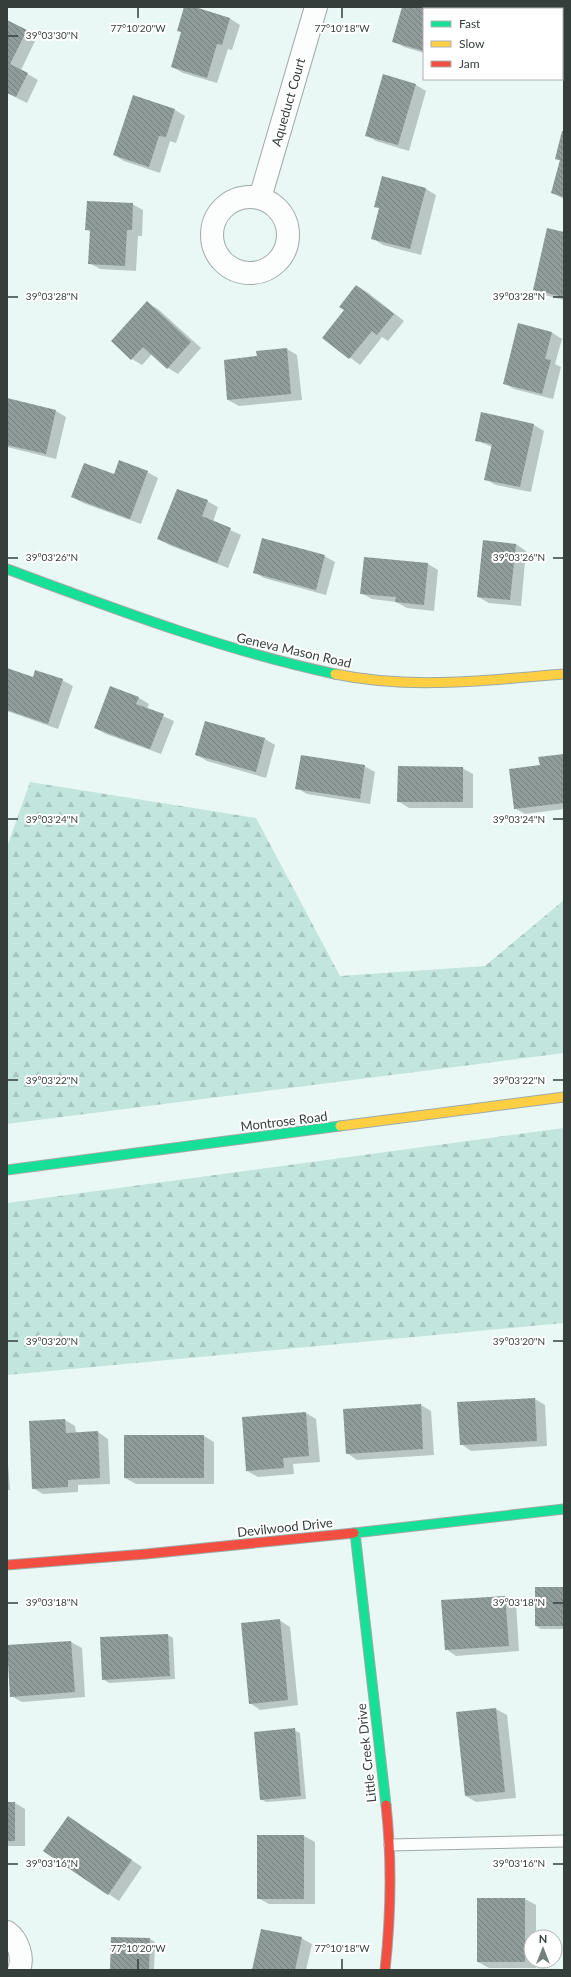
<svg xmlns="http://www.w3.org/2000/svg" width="571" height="1977" viewBox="0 0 571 1977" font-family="Lato,sans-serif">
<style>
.forest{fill:url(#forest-firs)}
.shadow{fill:#0003}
.building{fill:url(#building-back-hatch)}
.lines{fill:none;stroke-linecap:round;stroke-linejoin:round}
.lane-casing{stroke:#9faaa7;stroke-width:13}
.street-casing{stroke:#9faaa7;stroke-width:24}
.fast-casing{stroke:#9faaa7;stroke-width:11}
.slow-casing{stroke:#9faaa7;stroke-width:11}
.jam-casing{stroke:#9faaa7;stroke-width:11}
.lane{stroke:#fcfefd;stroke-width:11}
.street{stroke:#fcfefd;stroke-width:22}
.fast{stroke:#16e098;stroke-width:9}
.slow{stroke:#ffcf43;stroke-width:9}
.jam{stroke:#f24e42;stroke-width:9}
.ticks{fill:none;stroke:#343f3c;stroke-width:1.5}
.labels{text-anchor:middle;stroke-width:4;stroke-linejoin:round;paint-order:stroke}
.street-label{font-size:13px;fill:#343f3c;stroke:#fff}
.ticks-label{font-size:10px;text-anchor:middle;fill:#343f3c;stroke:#fff;stroke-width:4;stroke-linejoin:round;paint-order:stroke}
</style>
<defs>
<pattern id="forest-firs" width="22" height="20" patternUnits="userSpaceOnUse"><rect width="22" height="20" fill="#c2e6dd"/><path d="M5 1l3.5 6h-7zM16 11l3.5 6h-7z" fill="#a7c6bf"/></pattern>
<pattern id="building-back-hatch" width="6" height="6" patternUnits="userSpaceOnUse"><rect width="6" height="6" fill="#909c99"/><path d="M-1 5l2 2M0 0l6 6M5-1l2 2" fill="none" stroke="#76817e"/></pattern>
</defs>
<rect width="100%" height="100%" fill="#e9f8f4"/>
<path class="forest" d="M30 782 256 818 340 976 485 966 564 900V1053L7 1124V847Z
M564 1128V1323L7 1375V1203Z"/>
<path class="shadow" d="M185 7H192L229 18 240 25 232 50 228 49 217 83 183 73 172 67 182 33Z
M403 7H460L459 9H424V53L404 47 393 41Z
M7 21 37 37 21 70 38 80 27 103 7 93Z
M416 85 426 91 409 151 376 141 366 135Z
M134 96 175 110 185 116 176 143 170 141 160 173 124 161 114 155Z
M564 132V199L552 193 561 161 556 159Z
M382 178 426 189 436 195 421 255 383 245 372 238 380 209 375 206Z
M132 204 143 210 142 236H138L136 271 100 269 89 263 91 232 86 230Z
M564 233V300L545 295 534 289Z
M357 286 367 292 404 321 388 341 382 337 360 365 323 337 345 310Z
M147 303 158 309 201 348 178 374 168 368 152 354 142 365 132 359Z
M551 332 562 339 555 364 561 367 553 399 514 389 504 383Z
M287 349 297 355 302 400 239 406 228 400 258 357Z
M7 399 56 411 66 417 56 459 7 447Z
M534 425 544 431 531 492 496 485 485 479 492 447 476 440Z
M147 472 158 478 141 524 83 503 72 497 115 475Z
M207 501 218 507 213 522 241 535 228 568 169 545 159 539Z
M516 544 526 551 521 606 489 603 478 597Z
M324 556 335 562 326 595 264 578 254 572Z
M428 564 438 570 434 611 407 608 396 602 372 599 361 593Z
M7 669 33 678 62 680 73 686 58 729 7 711Z
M110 688 139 698 149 704 147 709 174 721 161 754 106 734 95 728Z
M265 739 275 745 266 778 207 761 197 755Z
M564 755V809L525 814 514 808 541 766Z
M364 766 375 772 370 804 307 794 297 788Z
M462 768 473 774V808H409L398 801Z
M535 1399 545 1405 547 1446 471 1451 461 1444Z
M421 1405 431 1411 434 1455 357 1460 347 1453Z
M306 1413 316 1419 320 1462 293 1464 294 1474 258 1477 247 1471Z
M65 1420 75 1426 76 1433 98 1432 108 1439 110 1484 78 1485V1492L43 1494 33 1488Z
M204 1436 214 1442V1484H136L125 1478Z
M7 1451 10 1490H7Z
M564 1588V1629H541L536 1626Z
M505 1597 516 1603 519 1651 456 1656 446 1649 442 1601Z
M279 1620 290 1627 298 1705 260 1710 250 1703Z
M168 1635 173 1638 175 1679 109 1683 103 1679 101 1638Z
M71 1642 82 1648 85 1697 22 1702 11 1696Z
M496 1709 507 1715 516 1798 476 1802 466 1796Z
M294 1730 300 1733 306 1799 266 1802 261 1799Z
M7 1803H15L25 1809V1846H7Z
M68 1817 142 1867 119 1901 45 1851Z
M304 1836 315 1842V1904H269L258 1898Z
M525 1899 536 1905V1937H531V1961H536V1968H489L478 1962Z
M112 1938 150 1939 155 1942 154 1970H111Z
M301 1938 312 1944 306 1970H253Z"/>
<path class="building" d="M184 7H195L230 18 222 45 217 44 207 78 171 67 181 32 177 31Z
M402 7H447V9H424V51L392 42Z
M7 20 27 30 10 64 28 73 16 97 7 93Z
M383 74 416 84 398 145 365 136Z
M133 95 175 109 166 137 159 136 149 167 113 155Z
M562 131H564V197L551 193 560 160 555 159Z
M382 176 426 188 410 249 371 239 379 208 374 207Z
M87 201 133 203 132 230H127L125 266 88 264 90 230H85Z
M547 228 564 232V297L533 290Z
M356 285 394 314 377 335 372 331 349 359 322 338 344 310 339 307Z
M147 301 191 342 167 369 143 347 131 360 111 341Z
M518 323 552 332 545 359 551 360 542 394 503 384Z
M287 348 291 394 227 400 224 360 257 356 256 351Z
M7 398 56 410 46 454 7 445Z
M481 412 534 424 520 487 484 480 492 444 475 441Z
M119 460 148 471 130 519 71 497 84 463 114 474Z
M177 489 208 500 202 516 231 528 217 563 157 539Z
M262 538 325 555 316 590 253 573Z
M483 540 516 544 510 600 477 597Z
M364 557 428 563 424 605 395 602 396 597 360 594Z
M7 668 33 677 35 670 63 679 48 724 7 710Z
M110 686 139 697 136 704 164 714 150 749 94 728Z
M205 721 265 738 256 772 195 755Z
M564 754V803L514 809 509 769 540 765 538 757Z
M301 755 365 765 360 799 295 789Z
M398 766 463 767V802H397Z
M535 1398 537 1441 460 1445 457 1402Z
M421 1404 423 1449 346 1454 343 1409Z
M306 1412 309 1456 283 1458 284 1468 246 1471 242 1417Z
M65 1419 66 1433 98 1431 100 1478 68 1480V1487L32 1489 29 1421Z
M124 1435H204V1478H124Z
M535 1587H564V1626H535Z
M505 1596 509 1646 445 1650 441 1600Z
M280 1619 288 1700 249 1704 241 1623Z
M168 1634 170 1676 102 1680 100 1637Z
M71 1641 75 1692 10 1697 7 1645Z
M496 1708 505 1792 465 1796 456 1712Z
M295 1728 301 1796 260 1800 254 1732Z
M7 1802H15V1841H7Z
M68 1816 132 1860 108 1895 43 1851Z
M257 1835H304V1899H257Z
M477 1898H525V1962H477Z
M261 1929 302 1937 295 1970H252Z
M111 1937 150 1938 149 1970H110Z"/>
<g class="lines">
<g class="lane-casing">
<path id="lane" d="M390 1845 564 1841"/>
</g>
<g class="street-casing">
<path id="street" d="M212 235a38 38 0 1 1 76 0a38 38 0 1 1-76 0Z
M260 198 316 7
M7 1932C18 1940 24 1957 19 1970"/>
</g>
<g class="fast-casing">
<path id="fast" d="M7 569C115 609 222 650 335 674
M7 1170 340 1126
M354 1533 564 1509
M355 1533 386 1805"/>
</g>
<g class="slow-casing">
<path id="slow" d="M335 674C412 690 487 680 564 674
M340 1126 564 1097"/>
</g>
<g class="jam-casing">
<path id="jam" d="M7 1565 146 1554 354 1533
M385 1970C391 1915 392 1860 386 1805"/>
</g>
<use href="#lane" class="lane"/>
<use href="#street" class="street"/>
<use href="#fast" class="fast"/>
<use href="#slow" class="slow"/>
<use href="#jam" class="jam"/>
</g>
<path class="ticks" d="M138 8V18M342 8V18M8 36H18M8 297H18M553 297H563M8 558H18M553 558H563M8 819H18M553 819H563M8 1080H18M553 1080H563M8 1341H18M553 1341H563M8 1603H18M553 1603H563M8 1864H18M553 1864H563M138 1959V1969M342 1959V1969"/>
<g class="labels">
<g class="street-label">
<text transform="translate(288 102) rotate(-74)" y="5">Aqueduct Court</text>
<text transform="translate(294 650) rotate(13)" y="5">Geneva Mason Road</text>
<text transform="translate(284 1121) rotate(-7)" y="5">Montrose Road</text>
<text transform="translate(285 1527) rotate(-6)" y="5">Devilwood Drive</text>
<text transform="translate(366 1753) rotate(-96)" y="5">Little Creek Drive</text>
</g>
</g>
<g class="ticks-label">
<text x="138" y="32">77°10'20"W</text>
<text x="342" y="32">77°10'18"W</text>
<text x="52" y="39">39°03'30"N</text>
<text x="52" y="300">39°03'28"N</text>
<text x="519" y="300">39°03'28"N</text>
<text x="52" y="561">39°03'26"N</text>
<text x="519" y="561">39°03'26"N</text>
<text x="52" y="823">39°03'24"N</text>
<text x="519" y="823">39°03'24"N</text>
<text x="52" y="1084">39°03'22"N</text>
<text x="519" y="1084">39°03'22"N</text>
<text x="52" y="1345">39°03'20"N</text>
<text x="519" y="1345">39°03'20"N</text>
<text x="52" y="1606">39°03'18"N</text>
<text x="519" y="1606">39°03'18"N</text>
<text x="52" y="1867">39°03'16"N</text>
<text x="519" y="1867">39°03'16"N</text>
<text x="138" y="1952">77°10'20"W</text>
<text x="342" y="1952">77°10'18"W</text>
</g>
<rect width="571" height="1977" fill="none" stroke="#343f3c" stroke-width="16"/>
<rect x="423" y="8" width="140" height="72" fill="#ffffff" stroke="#aeb2b1"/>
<rect x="431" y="21" width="20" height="6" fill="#16e098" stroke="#aeb2b1"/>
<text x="459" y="28" font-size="12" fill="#343f3c">Fast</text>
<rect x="431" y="41" width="20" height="6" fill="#ffcf43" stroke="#aeb2b1"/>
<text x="459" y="48" font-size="12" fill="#343f3c">Slow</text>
<rect x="431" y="61" width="20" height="6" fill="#f24e42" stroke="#aeb2b1"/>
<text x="459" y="68" font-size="12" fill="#343f3c">Jam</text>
<g transform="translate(543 1949)"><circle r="19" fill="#ffffff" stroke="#aeb2b1"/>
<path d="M0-3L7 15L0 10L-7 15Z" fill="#73807c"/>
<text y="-6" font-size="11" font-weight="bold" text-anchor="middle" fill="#343f3c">N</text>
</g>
</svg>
